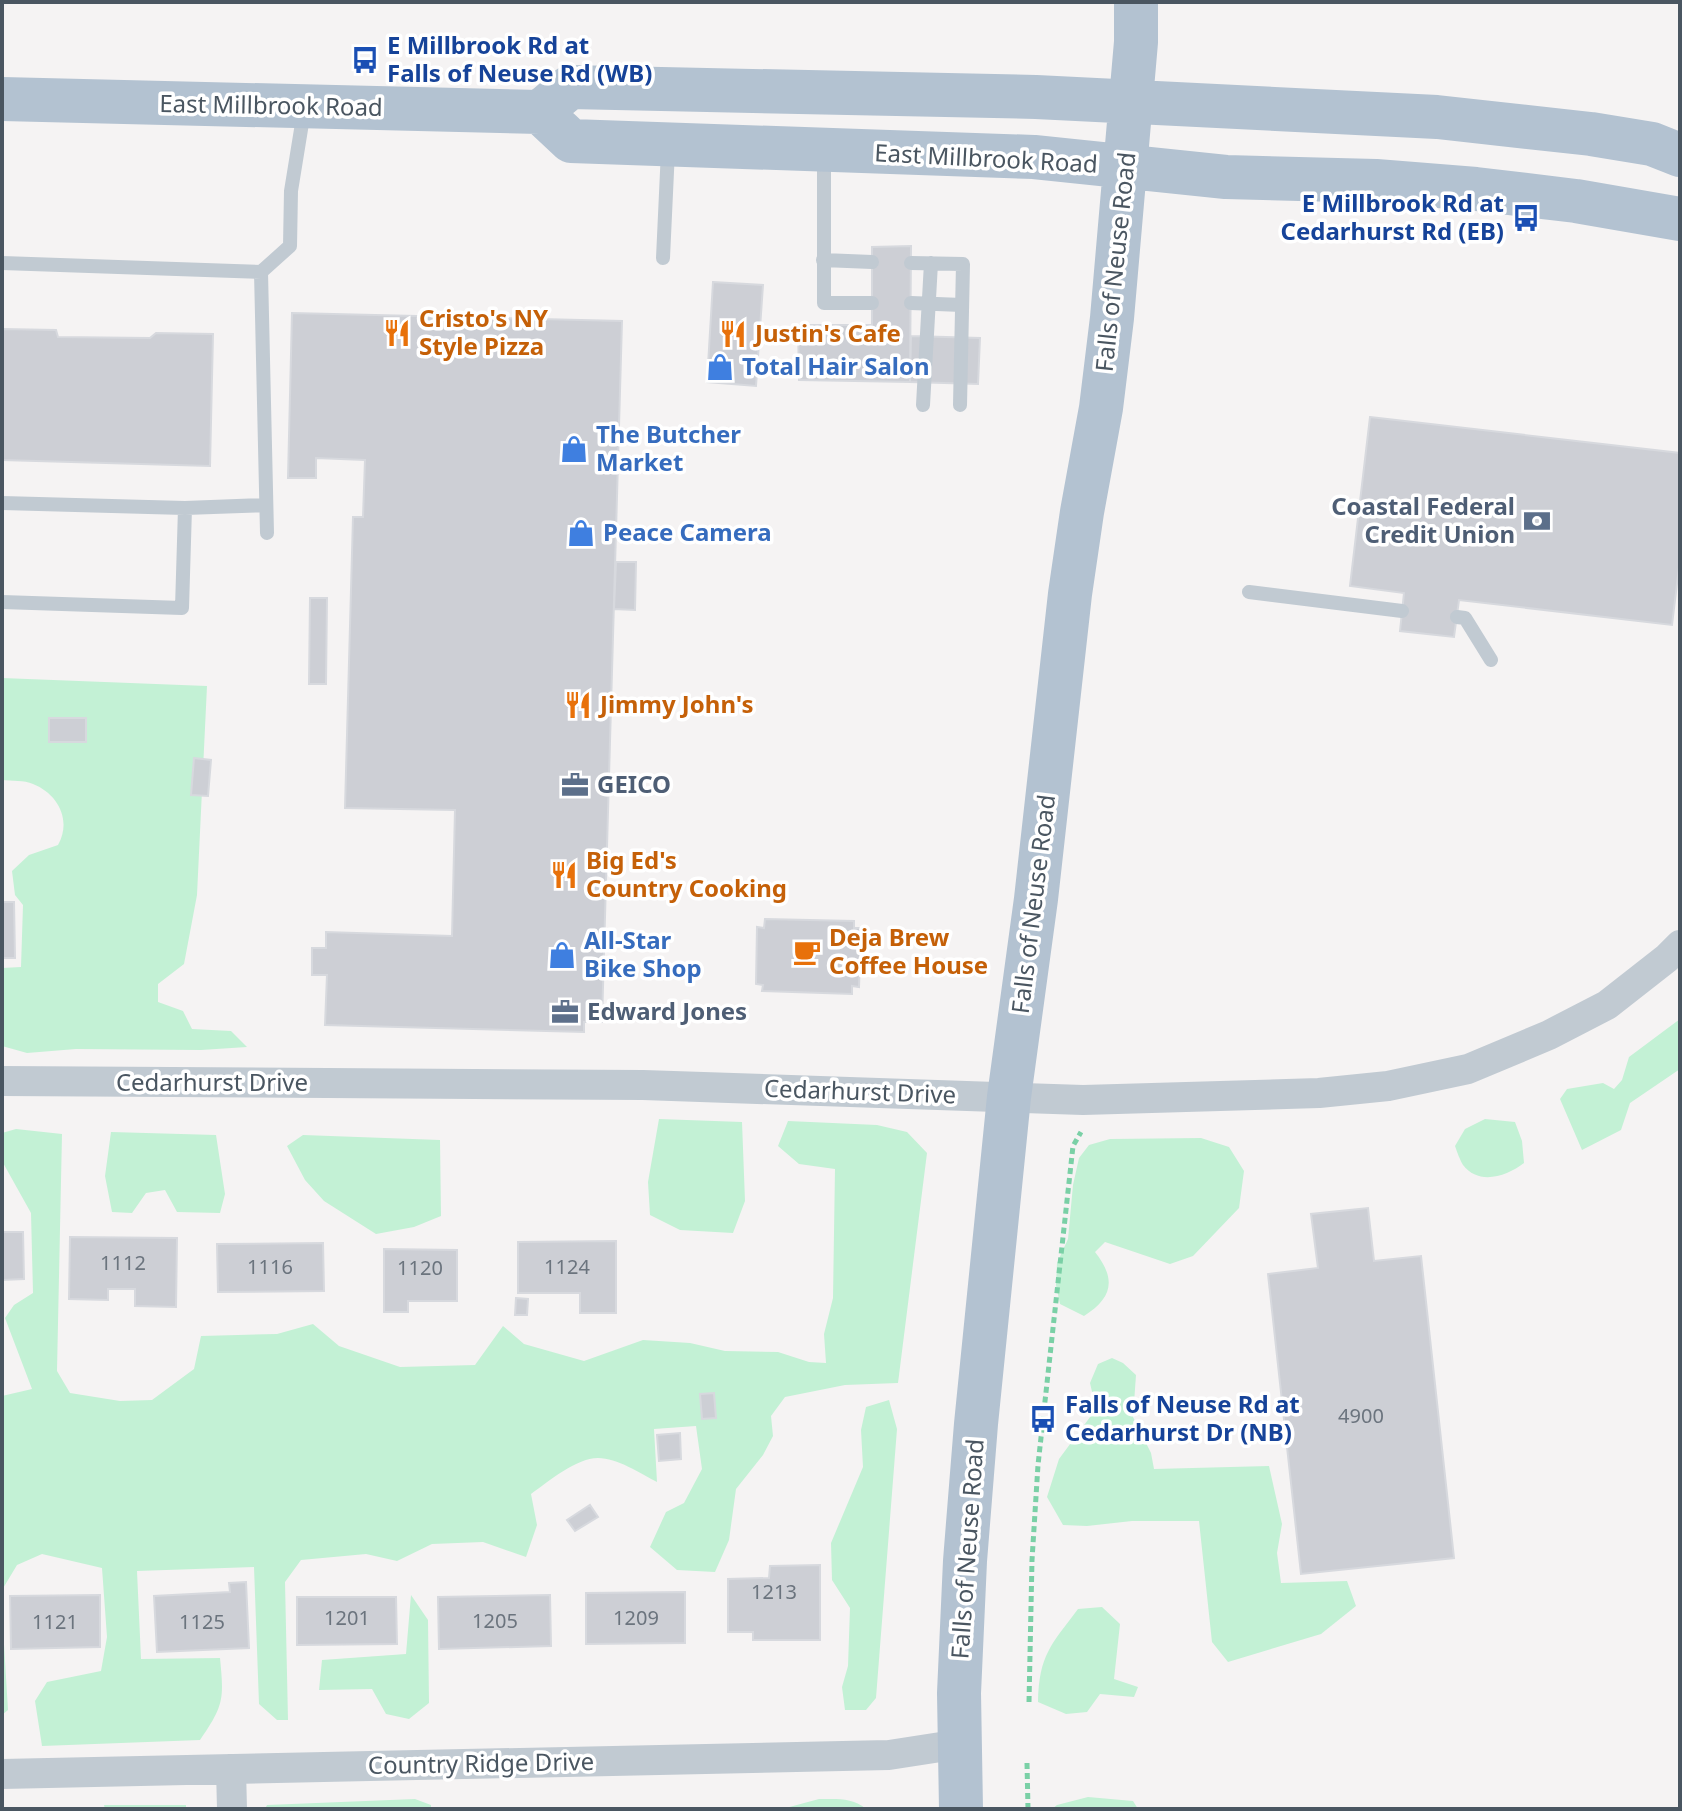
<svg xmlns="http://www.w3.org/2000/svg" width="1682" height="1811" viewBox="0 0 1682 1811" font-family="'Noto Sans',sans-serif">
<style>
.green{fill:#c3f1d5}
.building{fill:#cdcfd5;stroke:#d7d9de;stroke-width:2}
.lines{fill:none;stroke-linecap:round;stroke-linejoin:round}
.path{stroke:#7ad0a6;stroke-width:5;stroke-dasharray:6 4;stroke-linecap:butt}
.lane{stroke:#c1cad2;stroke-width:14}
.street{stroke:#c1cad2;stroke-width:30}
.primary{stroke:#b3c2d1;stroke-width:44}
.labels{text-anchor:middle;stroke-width:7;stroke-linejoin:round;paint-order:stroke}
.number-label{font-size:20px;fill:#6b747e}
.transit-label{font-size:24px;font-weight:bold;fill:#164399;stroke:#fff;text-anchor:start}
.street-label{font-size:24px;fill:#4a5661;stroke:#fff}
.food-label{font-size:24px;font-weight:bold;fill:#c56008;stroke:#fff;text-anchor:start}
.shop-label{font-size:24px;font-weight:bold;fill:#366cbe;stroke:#fff;text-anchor:start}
.service-label{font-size:24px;font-weight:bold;fill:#4e5e75;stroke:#fff;text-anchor:start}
</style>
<rect width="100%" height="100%" fill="#f5f3f3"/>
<path class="green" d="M2 678 207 686 197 895 184 964 158 984V1002L183 1011 192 1029 231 1031 247 1047 201 1050 76 1049 27 1053 2 1046V968L21 967 23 905 15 895 12 871 29 855 58 845C72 820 58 794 33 784 24 780 12 781 2 780Z
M1680 1019V1069L1630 1103 1621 1130 1582 1150 1560 1099 1567 1089 1603 1083 1614 1089 1622 1080 1629 1057Z
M659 1119 742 1122 745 1201 733 1233 680 1230 650 1215 648 1182Z
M1485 1119 1515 1122 1522 1141 1524 1163C1507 1176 1479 1186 1463 1165 1460 1160 1457 1152 1455 1146L1465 1129Z
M788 1121 877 1125 907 1132 927 1153 898 1383 845 1385 785 1397 771 1416 773 1436 763 1455 736 1489 729 1540 715 1572 677 1570 650 1547 666 1512 684 1503 702 1469 696 1426 654 1429 657 1482C640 1473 617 1458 598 1458 576 1458 548 1482 531 1494L537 1525 526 1557 483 1542 432 1544 397 1561 366 1554 301 1560 285 1582 288 1720H277L259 1704 254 1567 137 1571 141 1659 220 1658C224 1699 224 1705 200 1740L42 1746 35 1701 47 1682 101 1671 107 1637 102 1568 42 1554 17 1565 2 1590V1396L32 1389 5 1318 14 1305 33 1293 31 1213 2 1161V1133L16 1129 62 1134 57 1371 70 1393 120 1401 152 1400 194 1369 201 1336 277 1334 313 1324 339 1346 400 1367 475 1365 503 1326 524 1344 584 1361 643 1340 690 1343 725 1351 778 1352 809 1362 826 1363 824 1334 833 1298 835 1169 799 1164 778 1146Z
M111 1132 216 1135 225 1194 220 1213 177 1212 165 1190 146 1193 132 1213 112 1212 105 1176Z
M303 1135 440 1140 441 1216 414 1227 376 1234 324 1201 305 1180 287 1146Z
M1201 1138 1229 1147 1244 1171 1239 1208 1193 1256 1170 1264 1105 1242 1095 1252C1117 1280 1112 1298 1084 1316L1060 1304 1056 1285 1057 1263 1068 1239 1073 1185 1079 1158 1089 1145 1110 1139Z
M1112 1358 1123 1363 1136 1375 1133 1417 1151 1453 1154 1469 1269 1466 1282 1524 1277 1553 1281 1583 1347 1581 1356 1606 1321 1634 1228 1662 1212 1642 1199 1521H1132L1087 1526 1063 1525 1047 1497 1059 1459 1096 1409 1090 1383 1098 1364Z
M889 1400 897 1429 876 1698 866 1710H845L842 1687 848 1666 850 1608 832 1580 831 1543 863 1467 861 1430 866 1407Z
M411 1595 428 1620 429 1703 409 1719 386 1714 372 1689 319 1690 322 1660 406 1654Z
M1102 1607 1120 1624 1114 1679 1138 1687 1134 1697 1100 1694 1087 1712 1066 1714 1038 1702C1039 1655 1051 1645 1078 1609Z
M2 1611 8 1710 2 1715Z
M1088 1797 1133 1801 1138 1809H1052L1057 1805Z
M415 1799 431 1805V1809H265L267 1805Z
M819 1799C835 1799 853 1797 866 1809H782Z
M104 1805H186V1809H105Z"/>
<path class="building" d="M911 246 910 382 799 380 798 325H872V247Z
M713 282 763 285 756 386 707 382Z
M292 313 622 321 602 1022H584V1032L325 1025 327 975H312V948H326V932L452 936 455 810 345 808 353 517H363L365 460 316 458V478H288Z
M2 329 56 330 58 337 150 338 156 333 213 334 210 466 2 460Z
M911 336 980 338 978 384 910 382Z
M1370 417 1680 453V559L1672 625 1459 600 1454 637 1400 631 1404 593 1350 586Z
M616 562H636L635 610 614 609Z
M310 598H327L326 684H309Z
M49 718H86V742H49Z
M194 758 211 760 208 796 191 795Z
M2 902H14L15 958H2Z
M765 919 854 921V928H861L859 987 852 986V994L762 991 763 985 756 984 757 927 764 928Z
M1368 1208 1374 1261 1421 1256 1454 1558 1301 1574 1268 1274 1318 1268 1311 1214Z
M2 1232H23L24 1279 2 1280Z
M70 1237 177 1238 176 1307 135 1306V1289H108V1300L69 1299Z
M616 1241V1313H580V1293H518V1242Z
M323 1243 324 1291 218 1292 217 1244Z
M384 1249 457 1250V1301H408V1312H384Z
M516 1298 528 1299 527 1315H515Z
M714 1393 716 1418 702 1419 700 1394Z
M680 1433 681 1459 659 1461 657 1435Z
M590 1505 598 1517 575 1531 567 1520Z
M820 1565V1640H753V1632H728V1579L769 1578 770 1566Z
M246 1582 249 1648 157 1652 154 1596 230 1592 229 1583Z
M685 1592V1643L586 1644V1593Z
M100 1595V1647L11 1649 10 1596Z
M550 1595 551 1646 439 1649 438 1597Z
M297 1597H396L397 1644 297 1645Z"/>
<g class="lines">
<path class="path" d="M1029 1702 1032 1560 1038 1465 1073 1146 1081 1132
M1027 1763 1028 1809"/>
<path class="lane" d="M824 155V303H872
M663 258 668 150
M823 260 872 262
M2 263 261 272
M911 263 963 264 960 405
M911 303 962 305
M923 405 931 263
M2 503 185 508
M267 533 261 272 290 246 291 191 304 111
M1249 592 1402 611
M2 602 182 608 185 508 266 505
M1457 617 1465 618 1491 660"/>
<path class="street" d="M2 1081 643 1085 1083 1100 1319 1093 1388 1086 1468 1069 1549 1035 1607 1005 1667 958 1680 945
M231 1769 232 1809
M2 1774 889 1755 960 1744"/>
<path class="primary" d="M2 99 540 112 570 87 1036 97 1437 117 1591 134 1652 144 1680 155
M540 112 571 141 1034 157 1226 177 1376 181 1476 189 1576 201 1680 219
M961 1809 959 1693 965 1561 976 1424 1009 1097 1036 899 1070 594 1082 512 1101 408 1112 318 1136 42V2"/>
</g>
<defs>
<g id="bus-bare" transform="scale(2.16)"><path d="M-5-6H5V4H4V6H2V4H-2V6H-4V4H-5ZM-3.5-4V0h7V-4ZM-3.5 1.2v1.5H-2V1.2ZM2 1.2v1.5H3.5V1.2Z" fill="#1a4fb4" stroke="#fff" stroke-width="2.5" paint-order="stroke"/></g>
<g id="restaurant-bare" transform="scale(2.16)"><path d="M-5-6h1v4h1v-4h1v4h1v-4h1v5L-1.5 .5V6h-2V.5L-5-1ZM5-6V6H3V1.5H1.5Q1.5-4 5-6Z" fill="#e8710a" stroke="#fff" stroke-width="2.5" paint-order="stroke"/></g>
<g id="shop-bare" transform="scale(2.16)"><path d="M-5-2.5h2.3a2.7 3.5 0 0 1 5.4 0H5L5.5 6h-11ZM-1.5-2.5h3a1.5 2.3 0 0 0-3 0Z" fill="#3f7fe0" stroke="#fff" stroke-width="2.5" paint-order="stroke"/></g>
<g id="bank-bare" transform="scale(2.16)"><path d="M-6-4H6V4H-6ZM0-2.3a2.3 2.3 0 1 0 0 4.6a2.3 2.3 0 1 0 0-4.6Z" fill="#5c6f8a" stroke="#fff" stroke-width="2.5" paint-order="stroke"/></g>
<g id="office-bare" transform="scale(2.16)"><path d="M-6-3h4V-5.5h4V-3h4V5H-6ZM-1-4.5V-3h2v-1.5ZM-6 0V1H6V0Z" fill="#5c6f8a" stroke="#fff" stroke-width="2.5" paint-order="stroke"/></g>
<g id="cafe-bare" transform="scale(2.16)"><path d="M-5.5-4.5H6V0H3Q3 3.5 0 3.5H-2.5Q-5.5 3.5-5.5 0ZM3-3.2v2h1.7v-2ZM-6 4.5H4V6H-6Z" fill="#e8710a" stroke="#fff" stroke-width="2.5" paint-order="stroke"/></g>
</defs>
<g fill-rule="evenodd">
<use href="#bus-bare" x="365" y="60"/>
<use href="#bus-bare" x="1526" y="218"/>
<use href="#restaurant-bare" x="397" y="333"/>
<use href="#restaurant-bare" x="733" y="334"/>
<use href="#shop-bare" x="720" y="367"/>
<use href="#shop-bare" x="574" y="449"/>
<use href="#bank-bare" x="1537" y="521"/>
<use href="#shop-bare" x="581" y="533"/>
<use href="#restaurant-bare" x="578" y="705"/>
<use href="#office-bare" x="575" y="785"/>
<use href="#restaurant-bare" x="564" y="875"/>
<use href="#cafe-bare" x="807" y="952"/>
<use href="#shop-bare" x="562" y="955"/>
<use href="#office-bare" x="565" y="1012"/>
<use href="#bus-bare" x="1043" y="1419"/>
</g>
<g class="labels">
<g class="number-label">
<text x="123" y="1270">1112</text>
<text x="270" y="1274">1116</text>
<text x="567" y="1274">1124</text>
<text x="420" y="1275">1120</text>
<text x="1361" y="1423">4900</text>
<text x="774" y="1599">1213</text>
<text x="347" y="1625">1201</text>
<text x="636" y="1625">1209</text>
<text x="495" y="1628">1205</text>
<text x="55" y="1629">1121</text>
<text x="202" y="1629">1125</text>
</g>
<g class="transit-label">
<text x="387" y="54">E Millbrook Rd at<tspan x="387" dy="28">Falls of Neuse Rd (WB)</tspan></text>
<text x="1504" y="212" text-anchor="end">E Millbrook Rd at<tspan x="1504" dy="28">Cedarhurst Rd (EB)</tspan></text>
<text x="1065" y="1413">Falls of Neuse Rd at<tspan x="1065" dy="28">Cedarhurst Dr (NB)</tspan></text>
</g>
<g class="street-label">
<text transform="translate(271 106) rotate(1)" y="8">East Millbrook Road</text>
<text transform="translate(986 159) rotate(3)" y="8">East Millbrook Road</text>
<text transform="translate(1116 262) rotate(-84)" y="8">Falls of Neuse Road</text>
<text transform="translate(1034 904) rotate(-83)" y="8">Falls of Neuse Road</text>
<text x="212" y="1091">Cedarhurst Drive</text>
<text transform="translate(860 1092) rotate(2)" y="8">Cedarhurst Drive</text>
<text transform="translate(968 1549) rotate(-86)" y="8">Falls of Neuse Road</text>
<text transform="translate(481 1764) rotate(-1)" y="8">Country Ridge Drive</text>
</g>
<g class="food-label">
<text x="419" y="327">Cristo's NY<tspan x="419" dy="28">Style Pizza</tspan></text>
<text x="755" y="342">Justin's Cafe</text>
<text x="600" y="713">Jimmy John's</text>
<text x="586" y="869">Big Ed's<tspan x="586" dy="28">Country Cooking</tspan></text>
<text x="829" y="946">Deja Brew<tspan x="829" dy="28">Coffee House</tspan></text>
</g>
<g class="shop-label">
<text x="742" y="375">Total Hair Salon</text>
<text x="596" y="443">The Butcher<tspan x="596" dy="28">Market</tspan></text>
<text x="603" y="541">Peace Camera</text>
<text x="584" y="949">All-Star<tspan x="584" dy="28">Bike Shop</tspan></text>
</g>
<g class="service-label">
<text x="1515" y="515" text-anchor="end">Coastal Federal<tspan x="1515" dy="28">Credit Union</tspan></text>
<text x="597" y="793">GEICO</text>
<text x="587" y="1020">Edward Jones</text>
</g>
</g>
<rect width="1682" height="1811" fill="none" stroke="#4a5661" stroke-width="8"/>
</svg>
